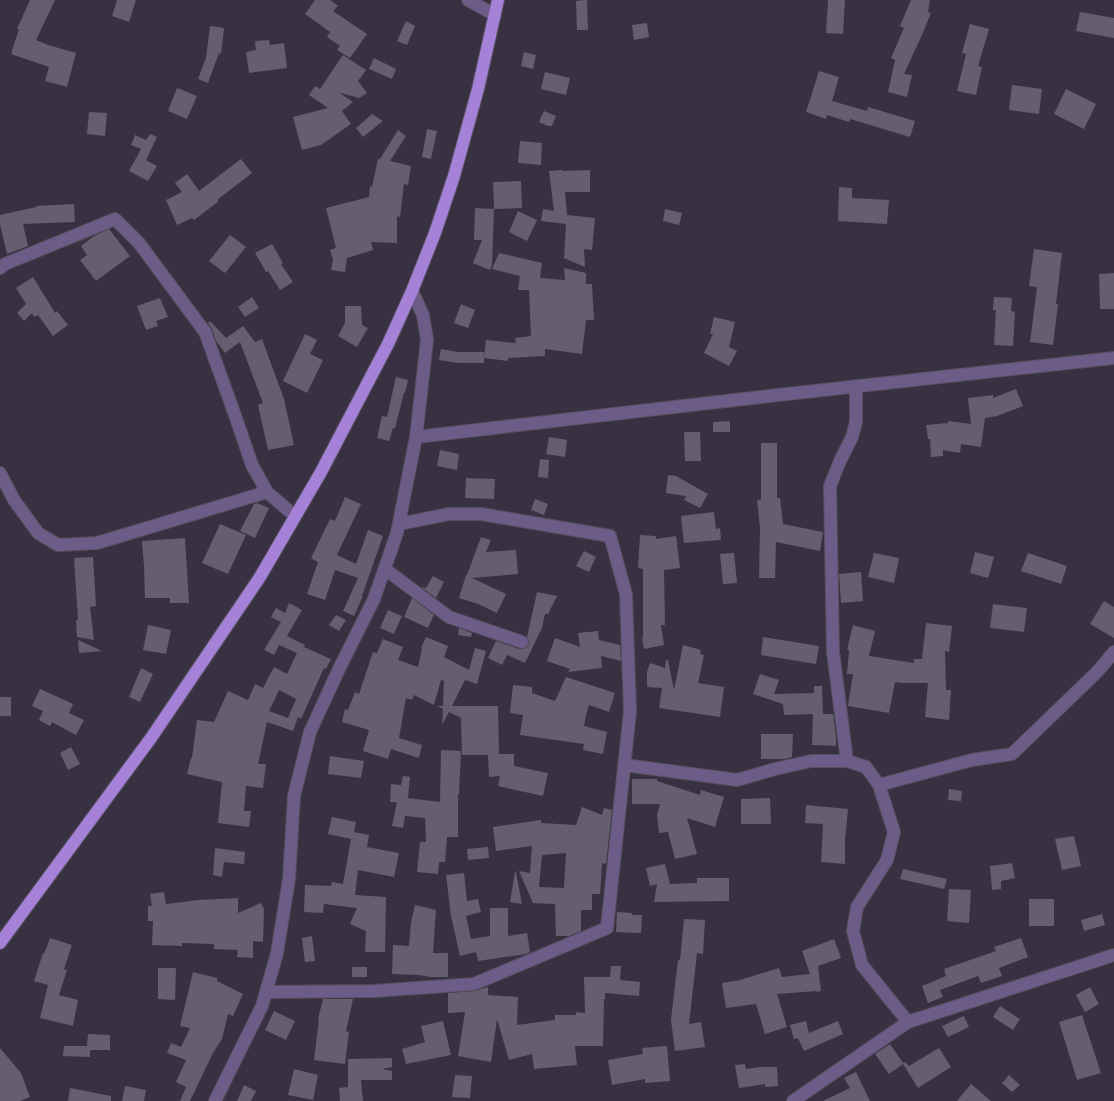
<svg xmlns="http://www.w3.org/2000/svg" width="1114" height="1101" viewBox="0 0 1114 1101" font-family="'Titillium Web',sans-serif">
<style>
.building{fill:#655e70;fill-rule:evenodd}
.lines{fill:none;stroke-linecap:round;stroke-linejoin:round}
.minor-casing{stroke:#55505f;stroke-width:14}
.major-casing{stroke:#55505f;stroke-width:14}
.minor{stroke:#6d5c87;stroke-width:12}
.major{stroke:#a581d8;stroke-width:12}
</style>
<rect width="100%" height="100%" fill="#373141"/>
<path class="building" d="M30 0H55L36 40 46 44H45L76 53 67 87 45 81 49 67 11 54 19 29H17Z
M117 0H136L129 22 112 16Z
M315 0H330L338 6 333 11 367 34 350 58 337 50 340 46 327 37 330 32 305 14Z
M587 0 588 30H577L576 1Z
M828 0H845L843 34 826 33Z
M911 0H930L928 12 931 13 922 35 904 74 912 75 907 97 888 92 895 60 891 58 904 28 900 26Z
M1080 12 1114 18V38L1076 31Z
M406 21 415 26 407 45 397 41Z
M647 23 649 37 634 40 632 25Z
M970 24 989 29 978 66 982 67 976 95 957 91 966 54 962 53Z
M210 26 224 28 221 54 219 53 208 83 198 79 206 58Z
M269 40 270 45 284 43 287 68 249 73 246 52 256 50 255 41Z
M524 52 536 55 533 69 521 66Z
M343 55 366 70 358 81 367 93 359 98 341 93V94L353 102 342 111 351 124 321 145 302 150 293 117 328 108 309 95 315 86 320 89Z
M374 58 396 69 392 79 369 69Z
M819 71 839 77 832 101 867 111 868 107 915 121 910 137 850 119 849 122 827 115 826 119 806 112Z
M545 72 570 78 566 95 541 89Z
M1012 85 1042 89 1039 114 1009 110Z
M177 88 197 96 187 119 168 111Z
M1066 89 1096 104 1084 129 1054 114Z
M544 111 556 116 552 126H548L539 122Z
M89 112 107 113 105 136 87 134Z
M372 114 383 121 363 137 356 128Z
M427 129 437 131 431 159 422 157Z
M398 130 406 136 390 161 411 166 408 185 404 184 400 217 397 216V243L371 242 373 250 347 258 345 272 331 270 333 260 330 250 336 248 326 208 369 197 370 186 372 187 378 159H380Z
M150 134 157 137 146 160 157 166 148 181 129 171 141 149 131 145 135 135 146 140Z
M520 141 542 143 541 165 518 163Z
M241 159 252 173 217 200 219 201 194 220 192 218 177 225 166 200 182 192 175 183 187 174 199 191Z
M562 170V171L590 170V192H565L567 215 595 218 592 250 584 249 585 267 564 258 566 224 541 221 543 209 554 211 549 171Z
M521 181 522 208 494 209 493 182Z
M839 187 852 188V198L889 200 887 224 838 221Z
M74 204 75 222 23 224 28 246 7 254 0 224V215L36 207V206Z
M475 208 494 209 492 265 490 270 473 263 482 240H474Z
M665 209 682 213 679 225 663 221Z
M518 211 537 220 527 241 509 232Z
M109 229 130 256 96 281 80 260 87 255 81 246 94 236Z
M230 235 246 247 225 273 209 261Z
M272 244 283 263 281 264 293 282 280 290 268 271 266 272 255 253Z
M1034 249 1062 253 1056 304H1058L1053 345 1030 342 1037 287 1029 286Z
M499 253 542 263 540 278 565 280 564 268 586 273V284H592L594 320H586L582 354 545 349V356L508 358V361L484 358 486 340 516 343 515 338 531 336 529 290H518L520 276 492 269Z
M1114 273V309H1100L1099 274Z
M33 277 55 313 57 311 68 325 53 336 38 315 34 317 32 313 24 321 17 313 26 304 16 288Z
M252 297 259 308 245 317 238 307Z
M994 297 1012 298 1011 311 1015 312 1013 346 994 345 996 310H993Z
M160 298 168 317 156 321 158 326 146 330 137 306Z
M461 304 475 310 468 328 454 323Z
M345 306H361L362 325 368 328 357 347 338 336 345 323Z
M714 317 735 322 729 347 737 351 729 366 704 353 713 334H710Z
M210 321 226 338 243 326 255 342 262 339 284 399 294 445 268 450 258 405 263 403 240 342 225 353 216 341 212 329 208 323Z
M305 334 317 340 310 354 323 360 307 393 283 381Z
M441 349 458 352H484V363H458L439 360Z
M396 377 408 380 405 393H404L395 428H393L389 441 377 438 382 416 387 417Z
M1016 389 1023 406 997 416 985 418 981 447 961 444 960 453 943 450V456L931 457 930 439H928L926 425 948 423V421L971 424 968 398 993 395V398Z
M730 421V432H713V422Z
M684 432H700L701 461H685Z
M549 437 567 440 565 457 546 454Z
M761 443H777V498H780L783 524 823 532 820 551 776 542 775 578H759L760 528 757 500H761Z
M440 450 459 454 457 470 437 466Z
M540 459 549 460 548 478 538 477Z
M668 475 676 476 708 494 700 508 684 500 686 496 666 493Z
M466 478 495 479 494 499 465 498Z
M345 497 361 504 337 555 356 564 368 530 383 536 362 596H363L354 616 343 611 358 578 335 570 325 600 307 594 318 562 311 558 330 519 335 521Z
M535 499 548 504 544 515 531 510Z
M257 503 269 508 255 538 240 531 254 504Z
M714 512 716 529 720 528 721 540 684 543 681 516Z
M220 524 246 535 228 574 202 563Z
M640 535 656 536V539L676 536 680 568 664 570 665 625H661L664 645 644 649 642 639 643 638V569L638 568Z
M481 537 491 540 486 552 516 550 518 574 472 578 506 594 497 613 478 604 459 598 466 575H467Z
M185 538 189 603H170V598H145L144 566 142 541Z
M584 551 596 557 589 572 576 566Z
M975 552 994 557 988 578 970 573Z
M734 553 737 583 723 584 720 554Z
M874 553 899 558 894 583 868 577Z
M1028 553 1067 566 1061 584 1021 571Z
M93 557 96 606 90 607 94 640 77 637 76 620H78L74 558Z
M861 572 863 601 841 603 839 574Z
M433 576 444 582 436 598 421 587 426 588Z
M537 592 557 596 548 614H545L542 628 525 663 507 655 502 665 488 658 496 641 520 649H524L527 647 529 644V641L527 637Z
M412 598 434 615 428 628 404 617Z
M1104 601 1114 607V638L1090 624Z
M289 603 302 610 287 636 305 645 304 647 331 659 326 669 324 668 301 719 298 717 293 731 267 722 258 764H266L263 788 246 786 244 811H251L249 827 218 823 222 782 187 774 191 758H192L197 720 214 722 228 691 248 700 255 684 263 688 274 667 287 674 297 653 279 645 274 655 264 650 281 622 271 617 276 608 285 613ZM279 690 296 699 288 718 269 711Z
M993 604 1027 608 1024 632 990 628Z
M388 610 402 616 394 634 380 628Z
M336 615 346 620 339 631 329 625Z
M926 623 952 626 949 652 945 651 946 690H951L949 720 925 717 928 683H903L895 682 889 713 848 706 853 674H847L849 650H847L853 625 875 631 869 656 914 663V659H922Z
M148 625 171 630 166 654 143 650Z
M459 628 472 633 471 637 458 635Z
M598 631 599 640 620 645 621 661 601 656 602 668 568 672 570 669 547 661 555 638 580 647 578 633Z
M426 637 448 646 444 657 469 670 475 648 486 651 477 684 465 680 452 706H498L499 754H514V766L548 773 543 796 498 786 500 776 489 777 488 755H462L461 718 449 712 442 725 443 709 437 706H443L444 681 441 680 434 705 414 695 412 700 406 698 399 738 422 745 419 758 391 749 388 759 363 751 369 730 342 722 345 709 348 710 355 692 359 694 373 652 377 653 383 639 403 647 398 660 418 667 422 648H421Z
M763 637 819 646 816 664 761 655Z
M78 640 102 651 79 653Z
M683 645 701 650 700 654 704 655 698 683 724 687 720 717 659 708 662 688 647 687V672L650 663 665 668 666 660H668L674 690Z
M141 668 153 674 140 702 129 697Z
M760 674 779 680 774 694 814 693V686H822L823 714H833L836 736V746L812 745 813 714 784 715 783 704 753 694Z
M566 677 615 693 609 712 589 705 586 715 584 726 607 732 603 754 583 750 584 744 520 735 523 715 510 713 513 685 532 687V693L555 701Z
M40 689 73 704 69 713 84 720 76 735 52 722 50 726 39 720 43 711 32 706Z
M0 697H11V716H0Z
M761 734H793L792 757 785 759H761Z
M71 747 80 764 68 770 60 753Z
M441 750 461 751 459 794H458V837H447L445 862H439L438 874 417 872 420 842H426L425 818 405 816 403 828 392 826 397 802H390L391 784 401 785 403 776 410 777 408 798 440 802Z
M330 756 364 761 361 778 328 774Z
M632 779H657V781L700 795 701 790 724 797 715 827 687 818 697 854 675 859 668 832 659 833 657 814 660 804H632Z
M949 789 962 791 961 801 948 800Z
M770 798 771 824H741V799Z
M806 805 848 809 845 840V864L821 862 823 824 805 823Z
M582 807 602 815 604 808 612 810 606 864 602 863 600 894H592V910H581V931L569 936H556L555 904 533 903 519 871 530 873 532 846 496 851 493 827 541 820V823L576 825ZM566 853 564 888 539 887 542 855Z
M332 817 356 822 354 832 369 835 367 847 399 853 394 877 358 870 355 895 386 897 385 952H365L366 931 350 924 357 908 324 904 323 913 304 912 305 885 331 886 332 882 343 884 351 839 328 834Z
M1074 836 1081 866 1062 870 1055 839Z
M488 847 489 858 468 860 467 849Z
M215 848 245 852 244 864 224 862 222 877 213 875Z
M1012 863 1015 878 1001 881V889L992 890 990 866Z
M665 864 670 884 697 883V878H729V901L654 902 657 884 650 886 646 868Z
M903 869 947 879 944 889 900 879Z
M515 872H516L522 904 510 902Z
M464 873 467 901 478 899 481 912 466 916 471 939 490 936V908H508V936L527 933 530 952 526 954 478 961 476 952 460 956 451 916 446 875Z
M949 889 971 890 969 923 947 921Z
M164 892 166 904 198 900 238 898V913L261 903 264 909 263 942 253 941V958L237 957 238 950 214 949V944L182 943V946L152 945 153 921H148V906H152L150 894Z
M1029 899H1054V926H1029Z
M415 905 436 910 433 953H448V977H430L419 975 392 974 393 945 409 946 411 922Z
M617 912 632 913V915H642L641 933 616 932Z
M1102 914 1105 925 1084 931 1081 920Z
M684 919 705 920 703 954 697 953 689 1024 701 1022 705 1047 675 1051 671 1020 678 960H680Z
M312 936 315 961 305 962 302 938Z
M50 938 72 945 64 969 67 970 59 995 78 1000 73 1026 40 1018 48 985 34 981 43 953 44 954Z
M1021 938 1028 957 999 968 1002 976 981 983 978 976 940 990 943 997 928 1003 922 986 946 976 944 969 996 951 994 947Z
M834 939 841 958 818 966 821 991 817 992 816 991 777 994 787 1027 765 1034 756 1004 726 1008 722 983 740 980 779 968 782 977 810 974 802 951Z
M611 966H621L620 980 640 982 639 996 605 993V999H604L603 1046H575L577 1065 534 1069 532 1054 509 1060 497 1019 491 1062 458 1056 465 1012 448 1013V993L475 991 488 987V995L518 997 517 1025 555 1020V1015H576V1012L585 1013 584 977H610Z
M352 967H367V977H352Z
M158 968H176L175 1000 158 999Z
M193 972 217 978V981L243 994 233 1016 228 1014 222 1039 213 1053 190 1101H180L186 1087 176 1082 186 1060 167 1053 171 1043 181 1047 190 1028 180 1026Z
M1090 987 1099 1004 1085 1012 1076 995Z
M323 999H353L346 1031 349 1032 345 1064 314 1060 319 1019H318Z
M1000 1006 1020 1019 1013 1030 993 1017Z
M274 1011 295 1021 286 1040 265 1030Z
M1082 1015 1101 1073 1077 1080 1059 1022Z
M964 1016 969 1027 948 1037 942 1026Z
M443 1021 451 1055 406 1064 402 1049 425 1042 421 1026Z
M806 1021 809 1033 838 1021 843 1034 804 1051 798 1038 794 1039 790 1025Z
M88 1034 110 1035V1050H90V1057L63 1056 64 1046H87Z
M890 1044 903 1063 905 1062 909 1066 939 1048 951 1067 918 1088 903 1064 889 1074 875 1054Z
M667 1046 670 1081 645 1083V1079L612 1085 608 1060 643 1054 642 1048Z
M0 1048 21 1073 30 1097 20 1101H0Z
M392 1058V1067L382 1069 392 1071V1080H361L363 1101H340L339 1088 348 1087V1059Z
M745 1064 746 1069 760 1067H777L778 1086 765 1087V1084L739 1088 735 1065Z
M294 1069 318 1075 313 1100 288 1095Z
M856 1072 870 1101H823L850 1088 844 1078Z
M455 1075 472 1076 470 1098 452 1097Z
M1009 1075 1020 1085 1012 1092 1002 1083Z
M971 1084 991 1101H957Z
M244 1085 256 1091 251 1101H237Z
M125 1086 146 1090 144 1101H122Z
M70 1088 111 1096V1101H68Z"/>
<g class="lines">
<g class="minor-casing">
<path id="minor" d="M468 0 495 15
M0 268 5 264 115 219 139 243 205 332 236 418 252 465 267 492 295 516
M416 437 778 395 1114 358
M0 473 14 500 38 533 58 545 97 543 267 492
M385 569 449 617 522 642
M847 761 833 652 830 486 840 461 852 437 856 422V386
M625 765 737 780 775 769 811 761H847L866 767 879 785 894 832 887 860 857 907 853 931 862 965 908 1022
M879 785 972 760 1012 754 1097 672 1114 652
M266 992 374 991 474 984 607 928 630 711 626 594 610 536 481 514H449L399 524
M215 1101 262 1006 277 953 289 879 294 796 310 732 338 671 374 599 397 533 416 437 427 340 423 315 412 291
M793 1101 908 1022 1114 955"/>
</g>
<g class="major-casing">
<path id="major" d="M0 943 151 738 260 577 321 472 388 344 412 291 435 233 454 176 478 89 498 0"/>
</g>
<use href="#minor" class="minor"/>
<use href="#major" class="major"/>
</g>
</svg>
